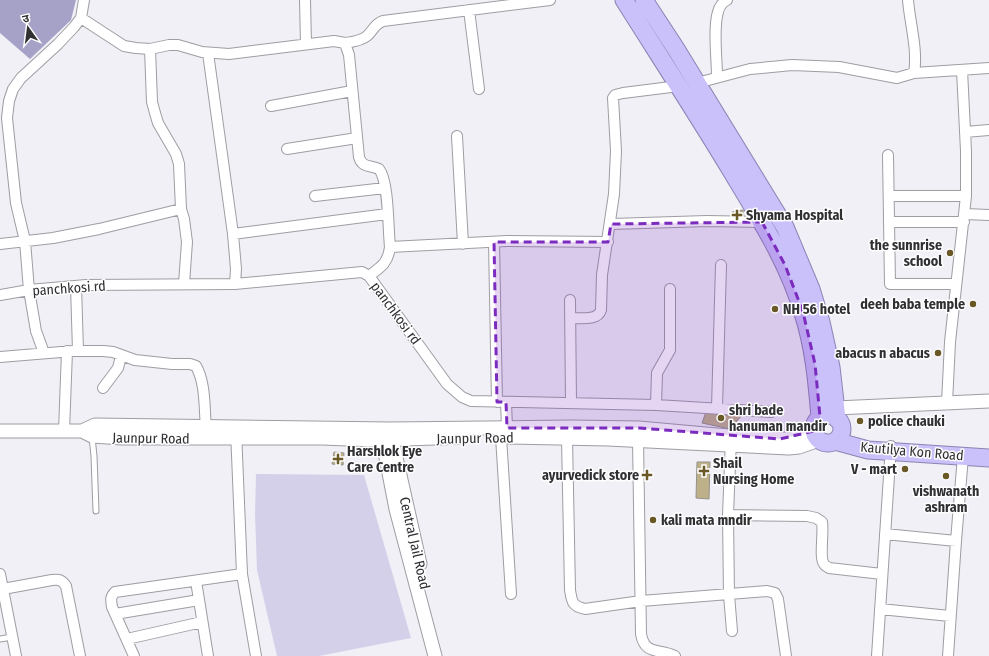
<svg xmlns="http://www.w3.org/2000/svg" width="989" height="656" viewBox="0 0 989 656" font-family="'Fira Sans Condensed','Noto Sans Devanagari',sans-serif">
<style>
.green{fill:#d4d0ea}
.water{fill:#a6a1c6}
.building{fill:#beb18a;stroke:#93918c}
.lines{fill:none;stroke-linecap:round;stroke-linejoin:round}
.service-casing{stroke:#9d9da3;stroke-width:7}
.minor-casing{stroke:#9d9da3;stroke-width:12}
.tertiary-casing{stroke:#9d9da3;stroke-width:15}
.trunk-casing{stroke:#8c84b3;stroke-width:19}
.service{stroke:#fff;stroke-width:5}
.minor{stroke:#fff;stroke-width:10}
.tertiary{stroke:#fff;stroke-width:13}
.trunk{stroke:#cac0fa;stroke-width:17}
.marked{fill:#7b2cbf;fill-opacity:0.2;stroke:#7b2cbf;stroke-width:3;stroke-dasharray:8 5;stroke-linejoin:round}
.poi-dot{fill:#6a5927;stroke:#fefeff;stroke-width:1.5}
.labels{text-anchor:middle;stroke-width:3;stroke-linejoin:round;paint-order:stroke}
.poi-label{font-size:14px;font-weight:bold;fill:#303033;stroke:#fefeff;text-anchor:start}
.street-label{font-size:14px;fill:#303033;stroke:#fefeff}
</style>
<rect width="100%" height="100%" fill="#f0f0f6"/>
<path class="green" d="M256 474 364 475 411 638 319 656H277L257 570 255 514Z"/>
<path class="water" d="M0 0H76L71 20 30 59 0 33Z"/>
<path class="building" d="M743 210 744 217 733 219 732 212Z
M706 412 743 414 730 429 702 423Z
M334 452 344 453 343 465 332 464Z
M697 462H710L709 499 696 498Z"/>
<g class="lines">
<g class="service-casing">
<path id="service" d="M92 437 94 456 96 511
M0 639 12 637"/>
</g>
<g class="minor-casing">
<path id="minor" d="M305 0 306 44
M908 0C910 24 918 50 914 73
M469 10 479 89
M81 18 124 46 136 48 150 49 169 45H178L202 52 229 54 334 41 345 43 349 55 359 157C362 168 370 165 379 169 389 181 388 230 390 247 388 263 381 267 369 276
M345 43C352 42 361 41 367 36 373 31 374 24 383 21L550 0
M150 49 152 102 155 113 158 123 176 154 179 164 181 209 184 219 187 242 184 284
M208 53 233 234 236 269 235 284
M717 77C717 60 713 27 718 12 719 7 723 2 727 0
M697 83 750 69 792 65 839 67 897 78 914 73 989 68
M271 106 352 91
M965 132 989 130
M457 136 463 244
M287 149 357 138
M888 155 890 284H956
M315 196 385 188
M889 196H966
M965 214 989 215
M889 222H964
M611 224 707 221 762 222
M233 234 387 214
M494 242 497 402
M0 244 53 238 99 229 181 209
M390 247 507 241 608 242
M76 286 78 351
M0 295 29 290 86 285 235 284 362 272 369 276 447 384 462 397 471 401 656 405 771 412
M570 300 571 403
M570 318C580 318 598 321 601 310L602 275 614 194 616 151 613 98 615 95 623 93 679 86
M44 353 36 331 29 290 25 241 16 203 7 118 9 101 13 89 21 78 58 44 74 27 81 18 84 0
M0 357 73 351H103L113 352 135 360 172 364H190L196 366C206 384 204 408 206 427
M103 388 118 368 121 356
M506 402 507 428
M947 403 950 342 966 196V151L962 70
M656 405 657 373 670 350V289
M717 408 721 265
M64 431 67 351
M236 431 242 574 256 656
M501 437 511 594
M567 438 570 590C572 602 572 606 585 609L641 601 767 591 775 593 778 599 786 656
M731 439 728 515 729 595 732 631
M638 440 641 634C645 656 659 648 675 656
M728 515 807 516 816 518 822 522C824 532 819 558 824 564 825 566 828 567 829 568L882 574
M885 534 956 541
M0 574 16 656
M196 581 208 656
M3 589 52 580C59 579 62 580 66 586L80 656
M880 609 950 616
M115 614 199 600
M127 639 202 622
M134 656 112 607C111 600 110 597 115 592L242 574
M877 656 891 446
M948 656 956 541 963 456"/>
</g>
<g class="tertiary-casing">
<path id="tertiary" d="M836 408 989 401
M0 431H82L95 425 390 429 571 427 639 428 728 436 780 439H792L814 431
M82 431 92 436 122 438H322L375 440 465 437
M390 431 420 564
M381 432 396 509 435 656
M509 437 608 439 789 448 799 447 819 440"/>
</g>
<g class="trunk-casing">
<path id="trunk" d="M624 0C660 57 697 114 732 172 759 217 788 262 803 313 814 347 817 382 820 417
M644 0 676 49 785 227 811 289 821 322 831 367 837 419
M814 429a14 14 0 1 1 28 0a14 14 0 1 1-28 0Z
M835 441 868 450 989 458"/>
</g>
<use href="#service" class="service"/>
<use href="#minor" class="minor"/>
<use href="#tertiary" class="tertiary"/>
<use href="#trunk" class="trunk"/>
</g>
<path class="marked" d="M762 222 785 265 803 312 815 364 820 417 814 431 780 439 639 428H507L506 402H497L494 242H608L611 224Z"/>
<g class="poi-dot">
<path d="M735 209h4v4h4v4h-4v4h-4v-4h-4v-4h4z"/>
<circle cx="950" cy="253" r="4"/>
<circle cx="973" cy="304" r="4"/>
<circle cx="775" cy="309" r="4"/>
<circle cx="938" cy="353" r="4"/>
<circle cx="721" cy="418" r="4"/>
<circle cx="860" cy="421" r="4"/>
<path d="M336 453h4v4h4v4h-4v4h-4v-4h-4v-4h4z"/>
<circle cx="905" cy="469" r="4"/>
<path d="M702 465h4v4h4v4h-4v4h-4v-4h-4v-4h4z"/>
<path d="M645 469h4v4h4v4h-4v4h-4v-4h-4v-4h4z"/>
<circle cx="946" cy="476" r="4"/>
<circle cx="653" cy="520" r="4"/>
</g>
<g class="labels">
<g class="poi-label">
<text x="746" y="220">Shyama Hospital</text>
<text x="942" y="250" text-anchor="end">the sunnrise<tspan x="942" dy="16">school</tspan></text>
<text x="965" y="309" text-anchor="end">deeh baba temple</text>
<text x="783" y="314">NH 56 hotel</text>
<text x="930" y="358" text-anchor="end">abacus n abacus</text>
<text x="729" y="415">shri bade<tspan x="729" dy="16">hanuman mandir</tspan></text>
<text x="868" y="426">police chauki</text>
<text x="347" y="456">Harshlok Eye<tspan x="347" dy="16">Care Centre</tspan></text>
<text x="713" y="468">Shail<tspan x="713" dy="16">Nursing Home</tspan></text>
<text x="897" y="474" text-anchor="end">V - mart</text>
<text x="639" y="480" text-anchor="end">ayurvedick store</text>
<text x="946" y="496" text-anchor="middle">vishwanath<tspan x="946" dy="16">ashram</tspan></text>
<text x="661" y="525">kali mata mndir</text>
</g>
<g class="street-label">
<text transform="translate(69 288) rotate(-4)" y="5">panchkosi rd</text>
<text transform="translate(396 313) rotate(54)" y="5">panchkosi rd</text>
<text transform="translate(151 438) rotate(1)" y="5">Jaunpur Road</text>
<text transform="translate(475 438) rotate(-1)" y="5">Jaunpur Road</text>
<text transform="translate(912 451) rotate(5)" y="5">Kautilya Kon Road</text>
<text transform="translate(415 543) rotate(77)" y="5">Central Jail Road</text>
</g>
</g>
<g transform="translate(28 28) rotate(346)" stroke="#fefeff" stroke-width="3" paint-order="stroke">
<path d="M0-3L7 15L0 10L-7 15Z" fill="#303033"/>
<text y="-6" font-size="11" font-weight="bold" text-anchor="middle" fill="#303033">उ</text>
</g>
</svg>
